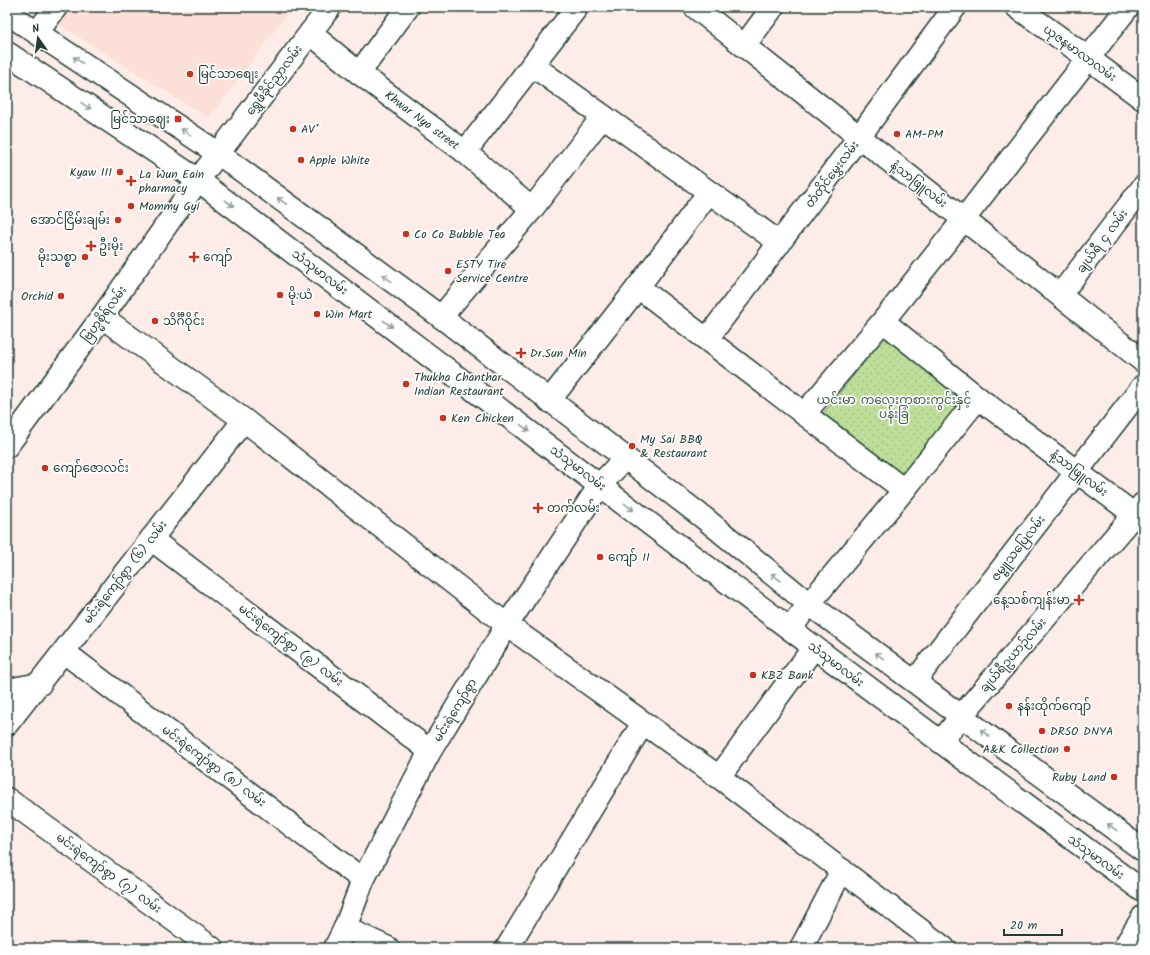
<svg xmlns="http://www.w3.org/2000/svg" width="1150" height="955" viewBox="0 0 1150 955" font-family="Kalam,'Noto Sans Myanmar',sans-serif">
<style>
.built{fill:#fcdfd6}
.park{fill:url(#park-dots);stroke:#6e8e66}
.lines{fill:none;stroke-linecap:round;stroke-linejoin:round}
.minor-casing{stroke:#1f3d34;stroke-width:25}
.major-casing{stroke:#1f3d34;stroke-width:25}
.minor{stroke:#fff;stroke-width:22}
.major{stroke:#fff;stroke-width:22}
.oneway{stroke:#8f9e9a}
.poi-dot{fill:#c8321e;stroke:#fff;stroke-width:1.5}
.labels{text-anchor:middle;stroke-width:3.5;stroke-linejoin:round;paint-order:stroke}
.street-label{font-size:12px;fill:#1f3d34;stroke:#fff}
.poi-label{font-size:12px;fill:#1f3d34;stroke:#fff;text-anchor:start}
.park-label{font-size:12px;fill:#3f5d48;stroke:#fff}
</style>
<defs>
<pattern id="park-dots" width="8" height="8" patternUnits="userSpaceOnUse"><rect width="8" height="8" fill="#bddf99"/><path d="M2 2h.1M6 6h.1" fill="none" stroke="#a2c084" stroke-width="1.8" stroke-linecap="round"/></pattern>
</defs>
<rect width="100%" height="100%" fill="#fdece7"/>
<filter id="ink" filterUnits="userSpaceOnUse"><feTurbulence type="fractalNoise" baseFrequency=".025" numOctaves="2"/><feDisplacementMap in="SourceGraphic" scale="8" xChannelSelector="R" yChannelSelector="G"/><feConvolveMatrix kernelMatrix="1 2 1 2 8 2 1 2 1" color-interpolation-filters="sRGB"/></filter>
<g filter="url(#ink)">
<path class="built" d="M31 7H292L209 118Z"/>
<path class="park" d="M885 336 965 399 902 479 822 415Z"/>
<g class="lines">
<g class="minor-casing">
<g id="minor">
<path d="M695 7 1143 361"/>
<path d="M1017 7 1088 58 1143 99"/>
<path d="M37 33 56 7"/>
<path id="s1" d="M310 33 359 73 465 152 532 209"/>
<path d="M744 46 773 7"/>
<path d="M532 65 780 243"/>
<path d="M359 73 408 7"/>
<path d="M465 152 577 7"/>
<path d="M638 287 904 490"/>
<path d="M1060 295 1143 187"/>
<path d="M102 317 244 420 507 625 719 777 944 948"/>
<path d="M441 317 532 209 603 116"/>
<path d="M883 321 978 398 1143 521"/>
<path d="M707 339 859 137 955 7"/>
<path d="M549 401 638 287 709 192"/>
<path d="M804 414 883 321 964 219 1128 7"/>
<path d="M7 446 102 317 198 180 330 7"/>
<path d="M151 539 430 751"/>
<path d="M790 629 809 604 904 490 978 398"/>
<path d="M64 652 363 880"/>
<path d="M915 681 1143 386"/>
<path d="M7 690 40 684"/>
<path d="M7 724 244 420"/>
<path d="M941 742 962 715 1143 504"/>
<path d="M719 777 814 647"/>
<path d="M7 799 212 948"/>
<path d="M345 928 388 948"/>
<path d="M335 948 345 928 363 880 430 751 507 625 600 485 625 458"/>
<path d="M507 948 643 723"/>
<path d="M801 948 842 870"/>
<path d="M1124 948 1143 917"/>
</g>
</g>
<g class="major-casing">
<path id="major" d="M7 13 219 154 441 317 704 518 809 604 1143 850
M7 53 198 180 683 549 941 742 1143 891"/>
</g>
<use href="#minor" class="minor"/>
<use href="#major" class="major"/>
</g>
<defs><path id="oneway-shaft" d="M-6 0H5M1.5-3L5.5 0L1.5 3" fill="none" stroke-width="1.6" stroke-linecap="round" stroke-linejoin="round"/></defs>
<g class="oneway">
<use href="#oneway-shaft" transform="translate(78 60) rotate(-146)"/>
<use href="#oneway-shaft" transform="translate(86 106) rotate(34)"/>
<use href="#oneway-shaft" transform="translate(186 132) rotate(-146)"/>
<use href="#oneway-shaft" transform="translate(282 201) rotate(-144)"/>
<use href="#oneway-shaft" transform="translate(229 203) rotate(37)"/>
<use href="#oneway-shaft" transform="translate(387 278) rotate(-144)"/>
<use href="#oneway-shaft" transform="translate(388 324) rotate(37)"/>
<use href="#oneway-shaft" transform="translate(525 428) rotate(37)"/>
<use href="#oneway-shaft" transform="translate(629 507) rotate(38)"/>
<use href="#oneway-shaft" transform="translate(776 577) rotate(-141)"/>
<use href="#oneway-shaft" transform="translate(880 656) rotate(-144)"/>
<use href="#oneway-shaft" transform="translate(985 733) rotate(-143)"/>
<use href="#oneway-shaft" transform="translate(1112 827) rotate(-143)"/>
</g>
</g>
<g class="poi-dot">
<circle cx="190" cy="74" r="4"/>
<rect x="174" y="115" width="8" height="8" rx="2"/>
<circle cx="293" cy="129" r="4"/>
<circle cx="897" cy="134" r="4"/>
<circle cx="301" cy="160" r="4"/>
<circle cx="120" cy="172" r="4"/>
<path d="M129 175h4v4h4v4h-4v4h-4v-4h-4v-4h4z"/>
<circle cx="131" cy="206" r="4"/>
<circle cx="118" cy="220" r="4"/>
<circle cx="406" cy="234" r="4"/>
<path d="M89 240h4v4h4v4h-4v4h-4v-4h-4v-4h4z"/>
<circle cx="85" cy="257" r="4"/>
<path d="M192 251h4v4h4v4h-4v4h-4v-4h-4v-4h4z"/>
<circle cx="448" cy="271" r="4"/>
<circle cx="280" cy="295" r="4"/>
<circle cx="61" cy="296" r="4"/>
<circle cx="317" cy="314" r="4"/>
<circle cx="155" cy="321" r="4"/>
<path d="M519 347h4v4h4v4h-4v4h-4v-4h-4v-4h4z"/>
<circle cx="406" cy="384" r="4"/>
<circle cx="443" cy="418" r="4"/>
<circle cx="632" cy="446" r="4"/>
<circle cx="45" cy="468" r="4"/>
<path d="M536 502h4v4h4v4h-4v4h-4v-4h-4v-4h4z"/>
<circle cx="600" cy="557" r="4"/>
<path d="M1077 594h4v4h4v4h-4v4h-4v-4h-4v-4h4z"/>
<circle cx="753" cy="675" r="4"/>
<circle cx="1009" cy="706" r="4"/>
<circle cx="1042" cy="731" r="4"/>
<circle cx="1067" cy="749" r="4"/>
<circle cx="1114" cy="777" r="4"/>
</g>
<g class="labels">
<g class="street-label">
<text transform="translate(1080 53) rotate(36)" y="4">ယုဇနမာလာလမ်း</text>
<text transform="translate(274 80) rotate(-53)" y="4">ရွှေဖီခိုင်ညှာလမ်း</text>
<text dy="4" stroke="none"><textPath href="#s1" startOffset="142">Khwar Nyo street</textPath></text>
<text transform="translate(832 174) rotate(-53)" y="4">တံတိုင်မွှေးလမ်း</text>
<text transform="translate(919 184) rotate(38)" y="4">နံ့သာဖြူလမ်း</text>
<text transform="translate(1102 241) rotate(-53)" y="4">ချယ်ရီ ၄ လမ်း</text>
<text transform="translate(320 272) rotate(37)" y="4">သံသုမာလမ်း</text>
<text transform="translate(104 314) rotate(-54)" y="4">ဗြဟ္မစိုရ်လမ်း</text>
<text transform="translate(578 468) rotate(37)" y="4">သံသုမာလမ်း</text>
<text transform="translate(1079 473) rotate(37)" y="4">နံ့သာဖြူလမ်း</text>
<text transform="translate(1018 548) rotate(-52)" y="4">ဇမ္ဗူသပြေလမ်း</text>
<text transform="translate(125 572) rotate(-52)" y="4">မင်းရဲကျော်စွာ (၆) လမ်း</text>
<text transform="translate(291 645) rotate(37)" y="4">မင်းရဲကျော်စွာ (၉) လမ်း</text>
<text transform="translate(1013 655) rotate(-49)" y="4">ချယ်ရီဥယာဉ်လမ်း</text>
<text transform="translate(836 664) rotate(37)" y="4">သံသုမာလမ်း</text>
<text transform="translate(455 710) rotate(-59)" y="4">မင်းရဲကျော်စွာ</text>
<text transform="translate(214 766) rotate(37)" y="4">မင်းရဲကျော်စွာ (၈) လမ်း</text>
<text transform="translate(1096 857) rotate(36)" y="4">သံသုမာလမ်း</text>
<text transform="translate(109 873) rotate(36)" y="4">မင်းရဲကျော်စွာ (၇) လမ်း</text>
</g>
<g class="poi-label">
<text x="198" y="78">မြင်သာစျေး</text>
<text x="170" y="123" text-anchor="end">မြင်သာဈေး</text>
<text x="301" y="133">AV*</text>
<text x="905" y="138">AM-PM</text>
<text x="309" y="164">Apple White</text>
<text x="112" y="176" text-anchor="end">Kyaw III</text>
<text x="139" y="178">La Wun Eain<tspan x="139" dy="14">pharmacy</tspan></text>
<text x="139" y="210">Mommy Gyi</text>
<text x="110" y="224" text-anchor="end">အောင်ငြိမ်းချမ်း</text>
<text x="414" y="238">Co Co Bubble Tea</text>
<text x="99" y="250">ဦးမိုး</text>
<text x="77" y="261" text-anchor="end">မိုးသစ္စာ</text>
<text x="203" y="261">ကျော်</text>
<text x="456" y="268">ESTY Tire<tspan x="456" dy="14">Service Centre</tspan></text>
<text x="288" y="299">မို:ယံ</text>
<text x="53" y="300" text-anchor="end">Orchid</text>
<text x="325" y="318">Win Mart</text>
<text x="163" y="325">သိင်္ဂီဝိုင်း</text>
<text x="530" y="357">Dr.Sun Min</text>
<text x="414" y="381">Thukha Chanthar<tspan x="414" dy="14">Indian Restaurant</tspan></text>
<text x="451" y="422">Ken Chicken</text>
<text x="640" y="443">My Sai BBQ<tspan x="640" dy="14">&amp; Restaurant</tspan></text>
<text x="53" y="472">ကျော်ဇောလင်း</text>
<text x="547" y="512">တက်လမ်း</text>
<text x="608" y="561">ကျော် II</text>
<text x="1070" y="604" text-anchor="end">နေ့သစ်ကျန်းမာ</text>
<text x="761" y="679">KBZ Bank</text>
<text x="1017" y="710">နန်းထိုက်ကျော်</text>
<text x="1050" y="735">DRSO DNYA</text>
<text x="1059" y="753" text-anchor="end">A&amp;K Collection</text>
<text x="1106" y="781" text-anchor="end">Ruby Land</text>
</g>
<g class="park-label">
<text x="894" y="404">ယင်းမာ ကလေးကစားကွင်းနှင့်<tspan x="894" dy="14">ပန်းခြံ</tspan></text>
</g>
</g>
<rect width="1150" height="955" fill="none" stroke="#fff" stroke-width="24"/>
<rect x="12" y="12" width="1126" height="931" fill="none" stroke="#1f3d34" stroke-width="1.5" filter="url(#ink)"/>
<g transform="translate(38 38) rotate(346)" stroke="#ffffff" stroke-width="3" paint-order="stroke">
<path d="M0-3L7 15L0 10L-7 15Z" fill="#1f3d34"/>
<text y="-6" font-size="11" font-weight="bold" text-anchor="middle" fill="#1f3d34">N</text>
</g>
<path d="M1004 929v6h58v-6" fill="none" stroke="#1f3d34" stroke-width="2"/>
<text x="1010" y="929" font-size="12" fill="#1f3d34" stroke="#ffffff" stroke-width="3" paint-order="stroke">20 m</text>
</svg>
